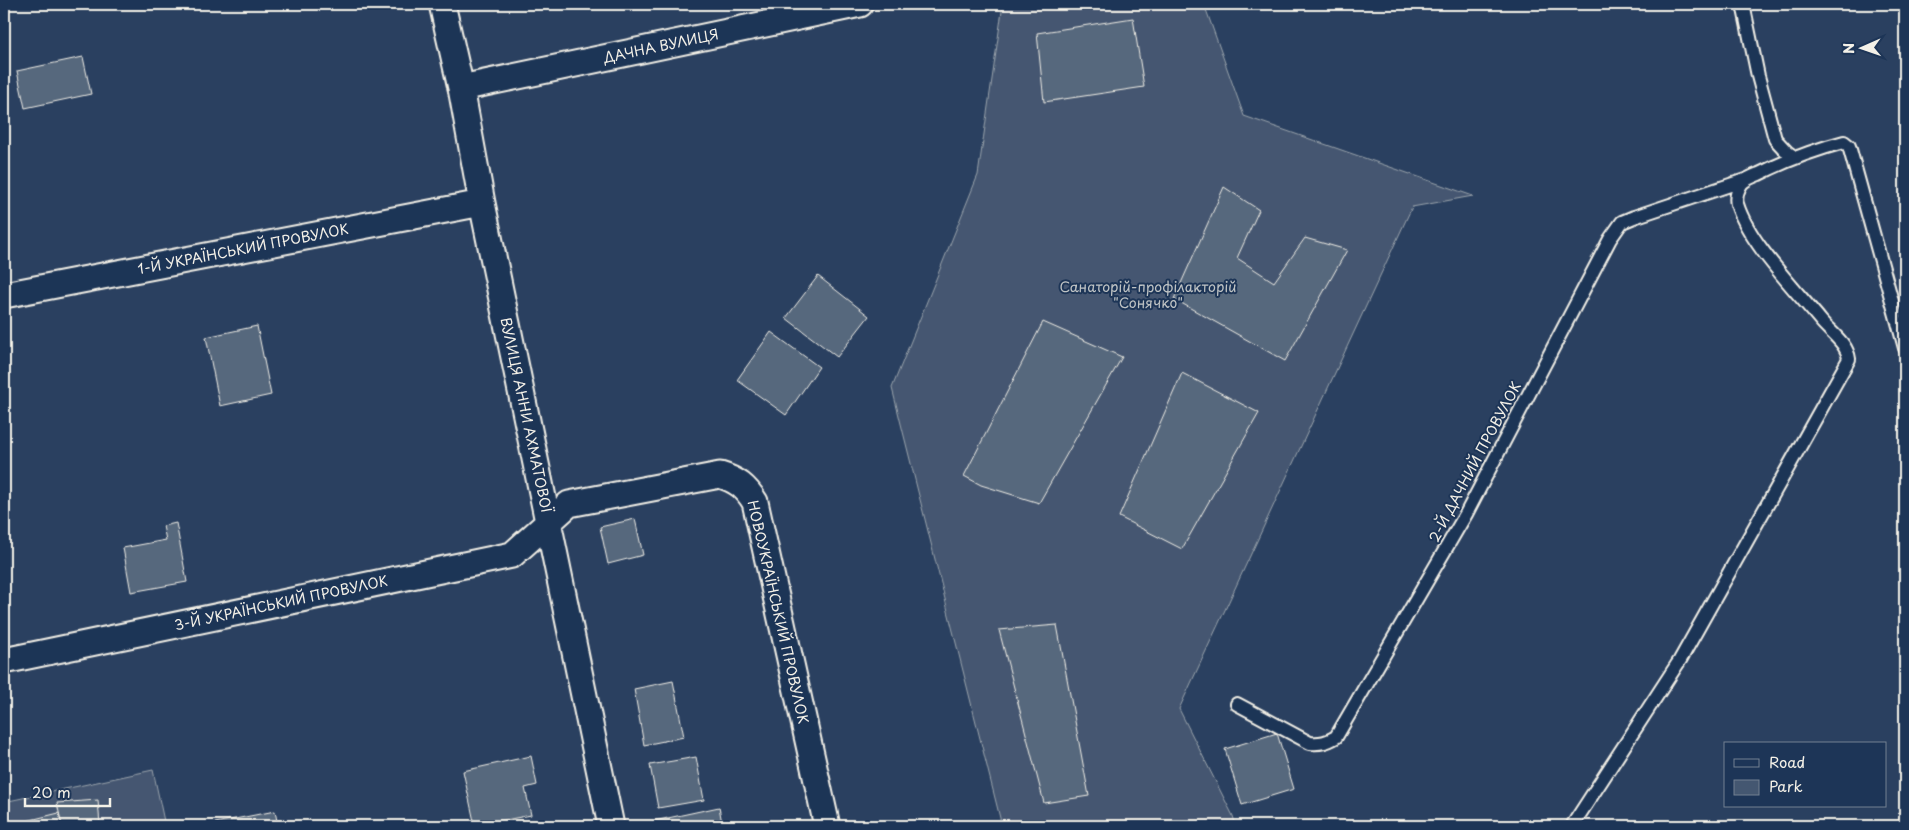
<svg xmlns="http://www.w3.org/2000/svg" width="1909" height="830" viewBox="0 0 1909 830" font-family="'Playpen Sans',sans-serif">
<style>
.green{fill:#445771;stroke:#9ca4ac}
.building{fill:#56677d;stroke:#f4f1e8}
.lines{fill:none;stroke-linecap:round;stroke-linejoin:round}
.lane-casing{stroke:#f4f1e8;stroke-width:16}
.street-casing{stroke:#f4f1e8;stroke-width:29}
.lane{stroke:#1d3557;stroke-width:12}
.street{stroke:#1d3557;stroke-width:25}
.labels{text-anchor:middle;stroke-width:4;stroke-linejoin:round;paint-order:stroke}
.street-label{font-size:14px;fill:#f4f1e8;stroke:#1d3557}
.park-label{font-size:14px;fill:#bfc3c4;stroke:#1d3557}
</style>
<rect width="100%" height="100%" fill="#2a4060"/>
<filter id="ink" filterUnits="userSpaceOnUse"><feTurbulence type="fractalNoise" baseFrequency=".02" numOctaves="2"/><feDisplacementMap in="SourceGraphic" scale="10" xChannelSelector="R" yChannelSelector="G"/><feConvolveMatrix kernelMatrix="1 2 1 2 8 2 1 2 1" color-interpolation-filters="sRGB"/></filter>
<g filter="url(#ink)">
<path class="green" d="M1003 4H1204L1244 116 1473 196 1412 207 1179 709 1233 816 1236 826H1002L892 388 978 175Z
M153 770 165 826H4V802Z"/>
<path class="building" d="M1133 18 1144 87 1044 102 1037 33Z
M83 57 91 94 25 108 17 71Z
M1224 187 1259 210 1237 258 1274 282 1305 238 1347 250 1285 361 1174 299Z
M818 276 869 316 837 357 786 318Z
M1043 322 1122 357 1039 503 981 485 964 476Z
M257 326 271 395 220 406 206 337Z
M771 332 819 367 786 415 737 380Z
M1182 373 1259 413 1182 549 1119 517Z
M635 519 643 555 608 564 600 527Z
M176 523 187 582 131 592 123 548 166 540 163 526Z
M1057 625 1089 796 1044 803 999 630Z
M673 681 684 737 644 745 634 689Z
M1277 733 1294 789 1242 805 1225 749Z
M531 756 537 785 525 788 531 815 475 826 463 771Z
M696 757 704 800 658 808 650 765Z
M98 800 100 826H62L57 803Z
M719 807 722 823 732 821 733 826H655L654 821Z
M275 811 278 826H215V823Z
M59 813 62 826H14V824Z"/>
<g class="lines">
<g class="lane-casing">
<path id="lane" d="M1743 4 1758 76 1775 139 1787 152 1794 157
M1237 704 1310 743C1321 744 1327 742 1336 737L1466 514 1610 239 1622 222 1634 217 1748 179
M1572 826 1680 660 1849 359C1847 343 1831 333 1821 321 1795 289 1749 243 1737 204 1735 198 1738 188 1742 183 1746 179 1754 176 1759 174 1787 160 1814 150 1844 142L1849 146 1905 348"/>
</g>
<g class="street-casing">
<path id="street" d="M442 4 461 88 482 203 611 826
M461 88 860 4
M4 295 482 203
M4 661 512 555 569 504 720 475C737 480 746 487 755 502L827 826"/>
</g>
<use href="#lane" class="lane"/>
<use href="#street" class="street"/>
</g>
</g>
<g class="labels">
<g class="street-label">
<text transform="translate(661 46) rotate(-12)" y="5">ДАЧНА ВУЛИЦЯ</text>
<text transform="translate(243 249) rotate(-11)" y="5">1-Й УКРАЇНСЬКИЙ ПРОВУЛОК</text>
<text transform="translate(526 415) rotate(78)" y="5">ВУЛИЦЯ АННИ АХМАТОВОЇ</text>
<text transform="translate(1475 462) rotate(-62)" y="5">2-Й ДАЧНИЙ ПРОВУЛОК</text>
<text transform="translate(281 603) rotate(-12)" y="5">3-Й УКРАЇНСЬКИЙ ПРОВУЛОК</text>
<text transform="translate(778 612) rotate(77)" y="5">НОВОУКРАЇНСЬКИЙ ПРОВУЛОК</text>
</g>
<g class="park-label">
<text x="1148" y="292">Санаторій-профілакторій<tspan x="1148" dy="16">"Сонячко"</tspan></text>
</g>
</g>
<rect width="1909" height="830" fill="none" stroke="#1d3557" stroke-width="20"/>
<rect x="10" y="10" width="1889" height="810" fill="none" stroke="#f4f1e8" stroke-width="2" filter="url(#ink)"/>
<rect x="1724" y="742" width="162" height="65" fill="#1d3557" stroke="#738091"/>
<rect x="1734" y="759" width="25" height="8" fill="#1d3557" stroke="#738091"/>
<text x="1769" y="768" font-size="15" fill="#f4f1e8">Road</text>
<rect x="1734" y="780" width="25" height="15" fill="#445771" stroke="#738091"/>
<text x="1769" y="792" font-size="15" fill="#f4f1e8">Park</text>
<g transform="translate(1862 48) rotate(268)" stroke="#1d3557" stroke-width="4" paint-order="stroke">
<path d="M0-4L9 19L0 12L-9 19Z" fill="#f4f1e8"/>
<text y="-8" font-size="14" font-weight="bold" text-anchor="middle" fill="#f4f1e8">N</text>
</g>
<path d="M25 798v8h85v-8" fill="none" stroke="#f4f1e8" stroke-width="2.5"/>
<text x="32" y="798" font-size="15" fill="#f4f1e8" stroke="#1d3557" stroke-width="4" paint-order="stroke">20 m</text>
</svg>
